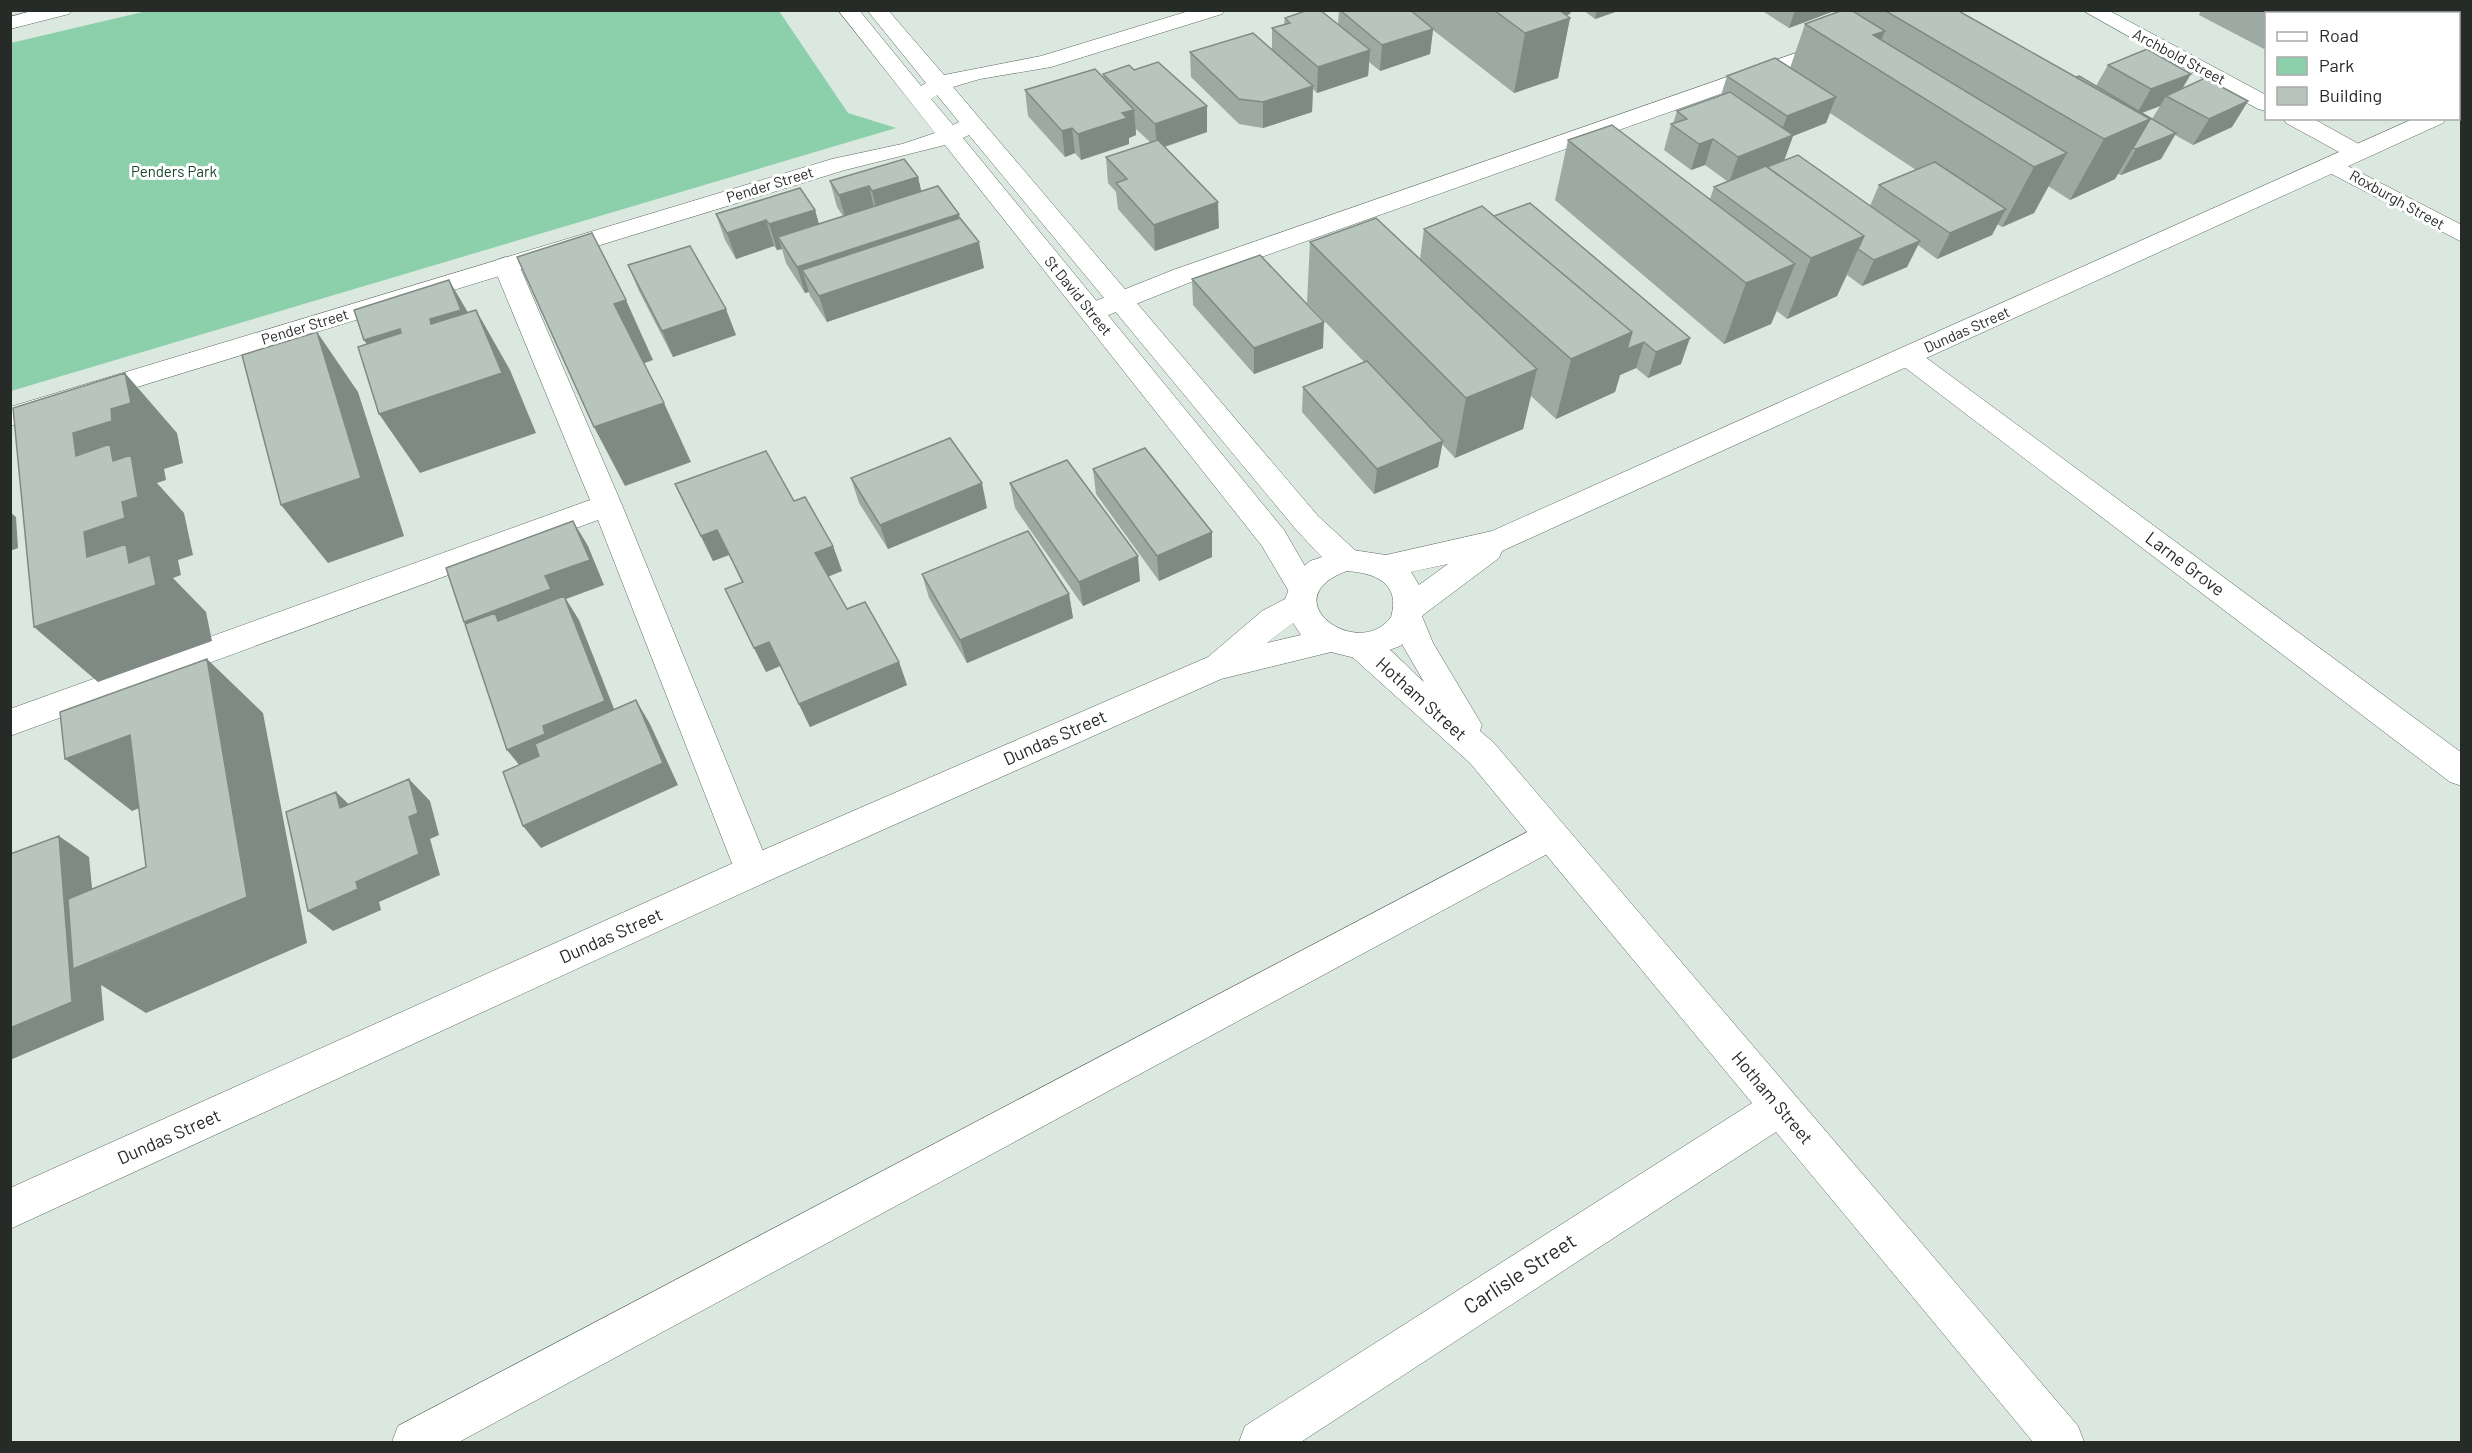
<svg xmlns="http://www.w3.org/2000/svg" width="2472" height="1453" viewBox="0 0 2472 1453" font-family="Barlow,sans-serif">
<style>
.green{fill:#8bd0aa}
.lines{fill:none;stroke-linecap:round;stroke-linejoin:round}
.lane-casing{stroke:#5b6760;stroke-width:1}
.street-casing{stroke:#5b6760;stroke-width:1}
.secondary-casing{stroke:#5b6760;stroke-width:1}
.lane{fill:#fff;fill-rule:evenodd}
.street{fill:#fff;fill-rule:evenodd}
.secondary{fill:#fff;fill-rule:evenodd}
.wall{fill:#9da9a3;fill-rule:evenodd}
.shaded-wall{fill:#808a84}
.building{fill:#b7c5bd;stroke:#808a84;stroke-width:1.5}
.labels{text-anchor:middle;stroke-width:6;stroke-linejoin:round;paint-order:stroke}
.far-street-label{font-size:15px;fill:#262b28;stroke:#fff}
.far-park-label{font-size:15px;fill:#1a4630;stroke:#fff}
.street-label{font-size:18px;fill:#262b28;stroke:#fff}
.near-street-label{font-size:21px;fill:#262b28;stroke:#fff}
</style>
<rect width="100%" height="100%" fill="#dae8df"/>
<path class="green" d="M151 10 779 11 848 113 896 128 11 391V43Z"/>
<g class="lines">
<g class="lane-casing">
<path id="lane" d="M1836 39 1844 40 1847 45 1844 50 1191 282 1101 318 1092 320 1083 318 1079 312 1083 306 1173 270Z
M506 257 515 260 519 265 622 505 771 871 766 882 753 887 740 882 735 871 598 520 10 736V709L590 500 493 265 497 260Z
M1550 820 1562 824 1567 835 1562 846 459 1442H392L398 1426Z"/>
</g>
<g class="street-casing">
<path id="street" d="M35 10H72L69 14 10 29V17Z
M838 10H859L921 86 926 83 867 10H888L944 75 1041 56 1192 10H1225L1222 14 1051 67 980 79 953 87 1318 516 1357 552 1361 560 1357 568C1332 576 1314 547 1298 532L969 135 963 138 1284 530 1317 587 1313 595 1302 599 1291 595 1262 546 945 145 845 170 10 426V407L832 159 902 144 935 133ZM937 95 959 122 953 125 931 99Z
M2082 10H2108L2266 95V111L2258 109Z
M2283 118H2312L2366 148 2370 153 2366 158H2350L2286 123Z
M2332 158 2462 225V242L2324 170 2320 165 2324 160Z
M1908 348 1917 351 2462 753V786L2450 782 1899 363 1895 357 1899 351Z
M1408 606 1419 609 1433 643 1482 725 1480 731 1494 743 2078 1426 2084 1442H2033L1776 1132 1301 1442H1239L1245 1426 1752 1103 1470 763 1349 654 1344 645 1349 636C1376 627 1404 665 1424 682L1403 646 1392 618 1397 609Z"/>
</g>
<g class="secondary-casing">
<path id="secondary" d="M2462 99V114L2458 115V100Z
M2415 118H2446L2443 123 1502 551 1499 558 1423 615 1410 638 1400 646 1376 655 1351 657 1331 652 1221 679 766 882 10 1229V1188L740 860 1208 657 1262 611 1285 599 1295 574 1310 561 1346 549 1386 555 1492 531ZM1448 564 1419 585 1411 572ZM1347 571C1375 573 1401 583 1391 617 1359 662 1270 599 1347 571ZM1293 623 1301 635 1267 643Z"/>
</g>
<use href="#lane" class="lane"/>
<use href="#street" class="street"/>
<use href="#secondary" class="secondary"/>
</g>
<path class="wall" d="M1339 10H1571L1570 14 1565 15 1570 18 1558 78 1514 93 1433 30 1430 54 1380 71 1369 62 1368 76 1317 93 1313 89 1312 112 1263 128 1239 124 1191 77 1190 52 1272 50V28L1284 24 1285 18 1338 24Z
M1583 10H1621L1595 19Z
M1761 10H1837L1789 28Z
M1843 10H1957L2076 77 2096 86 2108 65 2182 88 2248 101 2232 127 2193 145 2175 135 2161 159 2121 175 2118 174 2115 179 2070 200 2048 186 2034 213 2002 227 1997 224 1992 235 1937 259 1918 245 1907 267 1862 286 1847 275 1837 296 1787 319 1777 311 1771 324 1724 344 1555 200 1568 140 1710 199 1714 187 1727 181 1705 165 1691 170 1664 150 1671 124H1673L1677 111 1721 95 1727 76 1790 68 1805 24ZM2160 106 2152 119 2142 113ZM1830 113 1916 170 1879 185 1870 206 1784 160 1793 136 1826 123Z
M2201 10H2462V23L2458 24V14H2266V50L2199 15Z
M1134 70 1207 106V132L1165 147 1219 228 1155 251 1118 209 1116 192 1108 183 1106 157 1150 142 1136 129V135L1129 138V144L1081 160 1075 153 1065 157 1028 116 1025 90 1103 78V74Z
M918 177 921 192 960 218 984 268 827 322 810 296 809 292 805 293 786 263 782 249 777 250 774 246 736 259 725 240 716 214 815 210 819 224 843 216 837 207 830 181Z
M1482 206 1681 364 1648 378 1636 368 1620 375 1615 392 1556 419 1531 396 1523 429 1455 458 1442 444 1438 467 1374 494 1302 412 1303 387 1364 362 1307 303 1310 242 1420 259 1424 229Z
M628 265 736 335 673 357 639 291Z
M1192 279 1323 348 1254 374 1193 305Z
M1093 469 1212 557 1159 581 1096 494Z
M851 478 987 508 888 549 859 503Z
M1010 483 1140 581 1083 606 1015 508Z
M675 484 794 501 833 546 842 571 828 576 847 609 899 662 907 685 810 727 780 666 766 672 725 589 742 583 729 555 713 561Z
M922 574 1069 594 1073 618 967 663 929 598Z"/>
<path class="shaded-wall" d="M1526 10H1571L1570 14 1522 29Z
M1597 10H1621L1595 19Z
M1795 10H1837L1789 28Z
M2305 10H2327L2325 14H2303Z
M2428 10H2462V11L2458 15V14H2426Z
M2462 12V23L2458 24V16Z
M1570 18 1558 78 1514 93 1525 33Z
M1433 29 1430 54 1380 71 1382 45Z
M1885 31 1871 65 1873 35Z
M1370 50 1368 76 1317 93 1318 67Z
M2191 74 2176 99 2166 96 2160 106 2136 115 2151 89Z
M1313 86 1312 112 1263 128V102Z
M1836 97 1826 123 1793 136 1784 161 1729 183 1738 157 1778 141 1787 116Z
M2248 101 2232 127 2193 145 2209 119Z
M1207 106V132L1157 149 1155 124Z
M1134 110 1136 135 1129 138V144L1081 160 1078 134 1122 113Z
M2150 119 2115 179 2070 200 2104 139Z
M1072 128 1075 153 1065 157 1062 131Z
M2176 133 2161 159 2121 175 2136 149Z
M1713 139 1705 165 1691 170 1699 144Z
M2067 153 2034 213 2002 227 2034 167Z
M918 177 924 203 878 217 872 191Z
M869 186 875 212 846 221 839 195Z
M1218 202 1219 228 1155 251 1154 225Z
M2006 209 1992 235 1937 259 1950 233Z
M815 210 822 236 778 237 782 249 777 250 769 224Z
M959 214 964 240 802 270 809 292 805 293 797 267Z
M766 220 774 246 736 259 727 233Z
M1864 236 1837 296 1787 319 1811 258Z
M1920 241 1907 267 1862 286 1874 260Z
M979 242 984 268 827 322 819 296Z
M1795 264 1771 324 1724 344 1746 283Z
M449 280 484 340 431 324 430 319Z
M626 300 653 360 642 364 614 304Z
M726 309 736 335 673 357 662 331Z
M476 310 510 370 536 433 420 473 379 414Z
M1324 322 1323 348 1254 374V348Z
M400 329 437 389 403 399 364 340Z
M317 332 358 392 404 536 328 563 281 505Z
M1632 332 1644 342 1636 368 1620 375 1615 392 1556 419 1571 359Z
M1690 338 1681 364 1648 378 1656 352Z
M1537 369 1523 429 1455 458 1466 398Z
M125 373 177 433 183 463 164 469 166 480 157 483 184 513 193 555 178 560 181 575 173 578 206 612 212 641 98 682 34 627 87 557 73 433 111 409Z
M664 403 691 462 625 486 594 427Z
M1443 441 1438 467 1374 494 1377 469Z
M982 483 987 508 888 549 880 525Z
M10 512 16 517 18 548 10 551Z
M573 521 588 546 604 585 566 599 579 620 620 724 525 772 507 750 482 646 464 622 545 576Z
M717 530 729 555 713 561 701 536Z
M1212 532V557L1159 581 1157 556Z
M833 546 842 571 825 578 815 553Z
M1138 556 1140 581 1083 606 1079 582Z
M1069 594 1073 618 967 663 960 640Z
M769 642 780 666 766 672 754 648Z
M207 659 263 713 307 943 146 1013 101 985 104 1020 10 1060V1028L59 836 89 857 99 959 247 897Z
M899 662 907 685 810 727 799 704Z
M636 700 650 724 678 785 541 848 523 826Z
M130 735 192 787 132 811 65 759Z
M409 779 430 801 439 835 430 839 440 875 379 902 381 910 333 931 308 911 356 882 409 817Z
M336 792 359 814 340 808Z"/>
<path class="building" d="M1308 10H1320L1370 50 1318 67 1272 28 1290 23 1285 18Z
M1340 10H1410L1433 29 1382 45Z
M1494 10H1559L1570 18 1525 33Z
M1843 10H1851L1885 31 1873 35 2067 153 2034 167 1805 24Z
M1884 10H1957L2150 119 2104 139Z
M2346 10H2406L2408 12 2404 14H2352Z
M1253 33 1313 86 1263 102 1239 99 1190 52Z
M2147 49 2191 74 2151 89 2108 65Z
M1775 58 1836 97 1787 116 1727 76Z
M1158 62 1207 106 1155 124 1103 74 1129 65 1134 70Z
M1095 69 1134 110 1122 113 1127 118 1078 134 1072 128 1062 131 1025 90Z
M2079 76 2176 133 2136 149 2133 148 2150 119 2076 77Z
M2205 78 2248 101 2209 119 2166 96Z
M1730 92 1793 135 1738 157 1713 139 1699 144 1671 124 1687 119 1677 111Z
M1612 125 1795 264 1746 283 1568 140Z
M1158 140 1218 202 1154 225 1116 183 1127 179 1106 157Z
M1798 155 1920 241 1874 260 1858 249 1864 236 1767 167Z
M904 159 918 177 872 191 869 186 839 195 830 181Z
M1935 162 2006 209 1950 233 1879 185Z
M1766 166 1864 236 1811 258 1714 187Z
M938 186 959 214 797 267 778 237Z
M800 188 815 210 769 224 766 220 727 233 716 214Z
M1530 203 1690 338 1656 352 1644 342 1627 349 1632 332 1494 216Z
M1482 206 1632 332 1571 359 1424 229Z
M960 218 979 242 819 296 802 270Z
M1376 218 1537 369 1466 398 1310 242Z
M592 233 626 300 614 304 664 403 594 427 517 257Z
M690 246 726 309 662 331 628 265Z
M1260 255 1324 322 1254 348 1192 279Z
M449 280 461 310 430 319 431 324 476 310 502 373 379 414 358 347 401 333 400 329 364 340 354 310Z
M317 332 361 478 281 505 242 355Z
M1367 361 1443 441 1377 469 1303 387Z
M125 373 131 403 111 409 112 421 73 433 76 456 110 444 113 461 131 455 138 497 122 502 125 518 84 532 87 557 126 544 129 563 150 555 156 585 34 627 13 408Z
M950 438 982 483 880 525 851 478Z
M1145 448 1212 532 1157 556 1093 469Z
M766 451 794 501 805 497 833 546 815 553 847 609 865 602 899 662 799 704 769 642 754 648 725 589 743 582 717 530 701 536 675 484Z
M1067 460 1138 556 1079 582 1010 483Z
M573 521 590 560 545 576 551 589 464 622 446 568Z
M1028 531 1069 594 960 640 922 574Z
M564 596 605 701 543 726 545 734 507 750 465 624 495 613 498 621Z
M207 659 247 897 73 969 68 899 146 867 130 735 65 759 60 712Z
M636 700 663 763 523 826 503 772 539 756 535 744Z
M409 779 418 813 409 817 419 854 356 882 358 889 308 911 286 812 336 792 340 808Z
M59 836 72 1002 10 1028V854Z"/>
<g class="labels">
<g class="far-street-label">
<text transform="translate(2179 57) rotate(28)" y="5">Archbold Street</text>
<text transform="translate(770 185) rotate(-17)" y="5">Pender Street</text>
<text transform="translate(2397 200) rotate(29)" y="5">Roxburgh Street</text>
<text transform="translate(1078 296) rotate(51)" y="5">St David Street</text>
<text transform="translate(305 327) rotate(-17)" y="5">Pender Street</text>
<text transform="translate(1967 330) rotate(-24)" y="5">Dundas Street</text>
</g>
<g class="far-park-label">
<text x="174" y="177">Penders Park</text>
</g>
<g class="street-label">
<text transform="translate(2185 564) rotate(37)" y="6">Larne Grove</text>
<text transform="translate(1421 699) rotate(42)" y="6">Hotham Street</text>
<text transform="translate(1055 738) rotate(-24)" y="6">Dundas Street</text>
<text transform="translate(611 936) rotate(-24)" y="6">Dundas Street</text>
<text transform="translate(1772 1098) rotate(50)" y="6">Hotham Street</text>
<text transform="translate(169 1137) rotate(-24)" y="6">Dundas Street</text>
</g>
<g class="near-street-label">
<text transform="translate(1520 1274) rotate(-33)" y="7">Carlisle Street</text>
</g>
</g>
<rect width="2472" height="1453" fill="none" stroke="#262b28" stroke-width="24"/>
<rect x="2265" y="12" width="195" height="108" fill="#ffffff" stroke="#a8aaa9" stroke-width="1.5"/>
<rect x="2277" y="32" width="30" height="9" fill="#ffffff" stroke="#a8aaa9" stroke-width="1.5"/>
<text x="2319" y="42" font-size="18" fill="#262b28">Road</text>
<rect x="2277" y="57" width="30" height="18" fill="#8bd0aa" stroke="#a8aaa9" stroke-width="1.5"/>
<text x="2319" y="72" font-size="18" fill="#262b28">Park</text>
<rect x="2277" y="87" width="30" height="18" fill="#b7c5bd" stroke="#a8aaa9" stroke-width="1.5"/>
<text x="2319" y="102" font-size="18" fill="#262b28">Building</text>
</svg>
